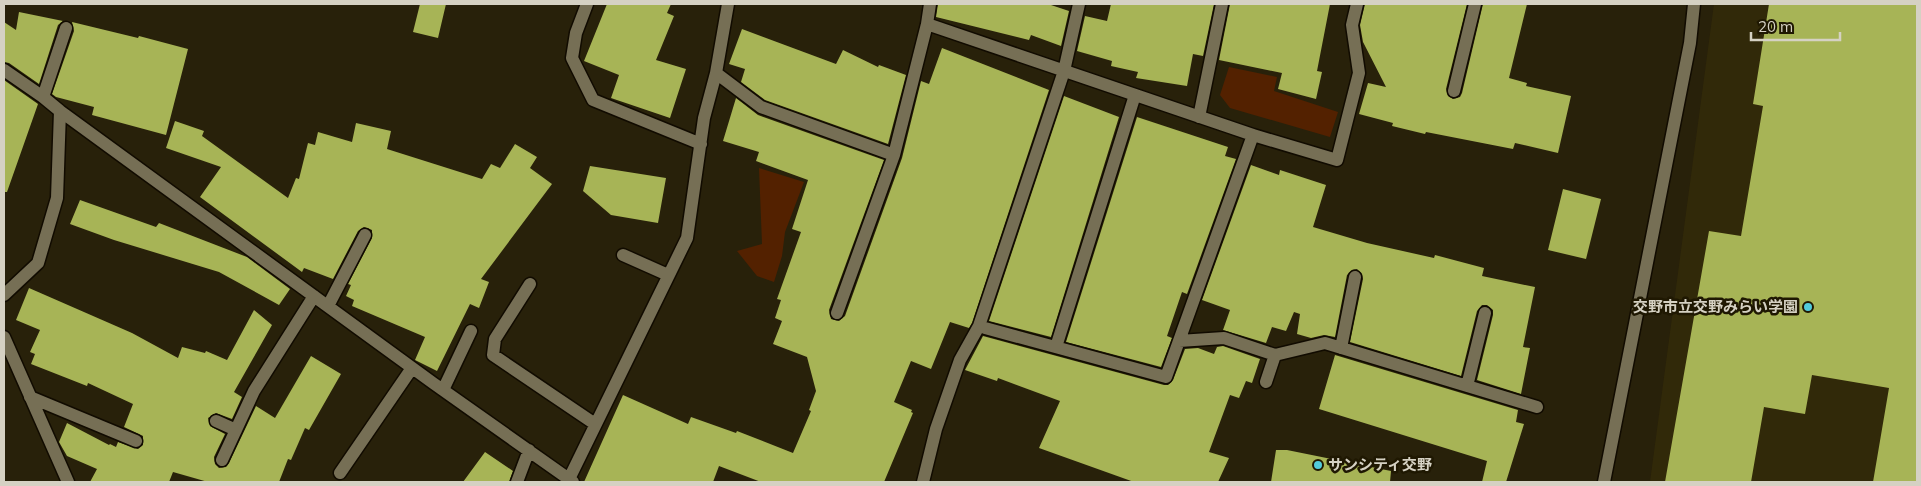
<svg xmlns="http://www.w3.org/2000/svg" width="1921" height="486" viewBox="0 0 1921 486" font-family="Mulish,'Noto Sans JP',sans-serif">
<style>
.built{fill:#312909}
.green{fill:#532100}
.building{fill:#a7b456}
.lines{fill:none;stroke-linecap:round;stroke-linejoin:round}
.minor-casing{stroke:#110b00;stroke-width:15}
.minor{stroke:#766f55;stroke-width:12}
.poi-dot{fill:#52cbda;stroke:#1f1802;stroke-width:2}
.labels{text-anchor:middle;stroke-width:5;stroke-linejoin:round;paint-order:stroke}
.poi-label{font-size:15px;font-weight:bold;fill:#d5d1c3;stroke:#1f1802;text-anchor:end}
</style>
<rect width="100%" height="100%" fill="#28210a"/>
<path class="built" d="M1714 4H1917V482H1650Z"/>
<path class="green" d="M1229 67 1277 77 1274 91 1338 112 1330 137 1230 108 1220 95Z
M759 168 804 182 785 232 782 256 774 282 757 276 737 251 762 244Z"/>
<path class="building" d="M420 4H446L438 38 413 32Z
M607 4H671L667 13 674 16 656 60 686 69 670 118 611 98 619 75 584 61Z
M938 4H1048L1069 11 1061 46 1031 35 1029 40 936 17Z
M1111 4H1214L1203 56 1193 54 1187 86 1136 78 1138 72 1111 66 1112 61 1077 51 1085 16 1107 21Z
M1230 4H1330L1317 71 1322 72 1316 99 1278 89 1282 73 1219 60Z
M1365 4H1467L1446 89 1448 96 1453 99 1460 97 1462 93 1483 4H1527L1509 78 1527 83 1526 86 1571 96 1558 153 1515 143 1513 149 1426 132 1425 134 1392 126 1393 123 1359 114 1368 83 1386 87 1363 42 1360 25Z
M1769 4H1917V482H1873L1889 388 1812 375 1805 414 1764 407 1751 482H1665L1709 231 1741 236 1763 106 1753 104Z
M19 12 63 21 58 25 39 84 9 63 4 62V22L16 30Z
M72 22 138 38 139 36 188 49 166 135 92 115 94 107 56 97 52 94 74 31Z
M742 29 836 64 843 50 878 67 879 65 906 75 888 144 765 100 741 82 745 69 729 64Z
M942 48 1049 90 972 323 969 328 950 322 931 369 911 361 894 402 912 410 911 412 913 413 884 482H761L719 466 713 482H584L623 395 688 424 691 417 736 433 737 431 793 453 811 411 809 410 816 391 807 357 773 344 782 321 775 318 781 300 777 299 801 232 792 229 808 180 756 161 759 152 723 141 736 98 758 115 884 160 829 310 831 319 839 321 845 316 902 158 921 81 929 84Z
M4 80 38 104 7 192H4Z
M1064 96 1119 117 1051 337 989 321Z
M1137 117 1228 147 1225 156 1236 159 1187 294 1182 292 1167 336 1172 338 1161 367 1066 342Z
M175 121 204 131 202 136 288 198 296 178 299 179 308 143 315 145 318 132 352 142 356 123 391 131 387 149 482 179 491 164 500 168 515 144 537 157 530 168 552 184 481 279 489 282 479 308 470 304 437 371 415 360 425 337 352 306 354 300 346 296 351 285 348 284 372 238V230L364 227 358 231 333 279 304 268 302 272 200 197 221 167 166 148Z
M1251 165 1279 175 1280 170 1326 185 1313 227 1367 243 1434 258 1435 255 1484 268 1482 276 1535 287 1523 347 1530 348 1521 394 1477 380 1493 315V310L1487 305H1482L1477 311 1461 376 1350 342 1363 279 1362 274 1357 269 1352 270 1347 275 1335 337 1324 335 1311 338 1297 334 1300 314 1294 312 1286 331 1272 327 1266 343 1223 330 1230 310 1202 300Z
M590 166 666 178 658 223 611 215 583 191Z
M1563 189 1601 199 1586 259 1548 250Z
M80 200 156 227 159 223 247 257 290 289 279 305 219 272 114 240 70 224Z
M29 288 132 333 178 358 182 347 205 353 206 351 227 360 254 310 272 325 234 392 242 397 232 419 216 413 208 418 210 426 225 434 214 457 215 464 219 468 226 467 229 463 256 406 275 418 311 356 341 374 309 430 305 428 291 460 288 459 279 482H208L173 472 169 482H90L97 469 67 456 59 442 67 423 109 445 110 444 116 447 118 442 138 449 143 445V436L124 427 133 404 88 383 87 386 31 364 35 354 30 352 40 330 16 320Z
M983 336 1164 385H1168L1173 380 1185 349 1198 348 1214 354 1217 347 1223 346 1260 359 1252 383 1246 381 1239 398 1230 395 1209 452 1229 458 1218 482H1134L1039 448 1060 401 998 378 997 381 965 370Z
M1335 355 1518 410 1516 422 1524 424 1506 482H1482L1487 461 1319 409Z
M1276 450H1287L1391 471 1390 482H1271Z
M485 452 513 471 509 482H463Z"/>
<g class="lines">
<g class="minor-casing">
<path id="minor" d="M587 4 576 33 572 58 593 100 701 144
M927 24 1253 135 1337 160 1359 73 1352 25 1357 4
M4 70 43 97 60 111 433 383 573 482
M716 73 761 107 894 155
M1454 91 1475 4
M43 97 66 28
M1199 117 1222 4
M623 255 668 275
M530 284 495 339 493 355 595 424
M4 295 38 263 57 198 60 111
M328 306 365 235
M837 313 894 155 927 24 930 4
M985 328 1166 377 1253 135
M4 337 68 482
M1179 341 1224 338 1275 355 1266 382
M1056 347 1135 95
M1341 348 1355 277
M1275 355 1325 343 1537 407
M1467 386 1485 313
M443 390 471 331
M30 397 136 441
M216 421 236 430
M222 460 254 391 314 296
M340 473 412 368
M569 479 687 238 704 118 716 73 728 4
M517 482 529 450
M923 482 936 429 960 360 979 326 1064 71 1079 4
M1604 482 1690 43 1694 4"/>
</g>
<use href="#minor" class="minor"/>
</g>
<g class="poi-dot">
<circle cx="1808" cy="307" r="5"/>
<circle cx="1318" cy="465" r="5"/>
</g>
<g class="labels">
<g class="poi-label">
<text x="1798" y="312">交野市立交野みらい学園</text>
<text x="1328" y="470" text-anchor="start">サンシティ交野</text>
</g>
</g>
<rect width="1921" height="486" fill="none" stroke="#d5d1c3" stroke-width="10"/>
<path d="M1751 32v8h89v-8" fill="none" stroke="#d5d1c3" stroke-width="2.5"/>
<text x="1758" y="32" font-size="15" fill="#d5d1c3" stroke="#1f1802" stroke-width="4" paint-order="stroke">20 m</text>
</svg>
